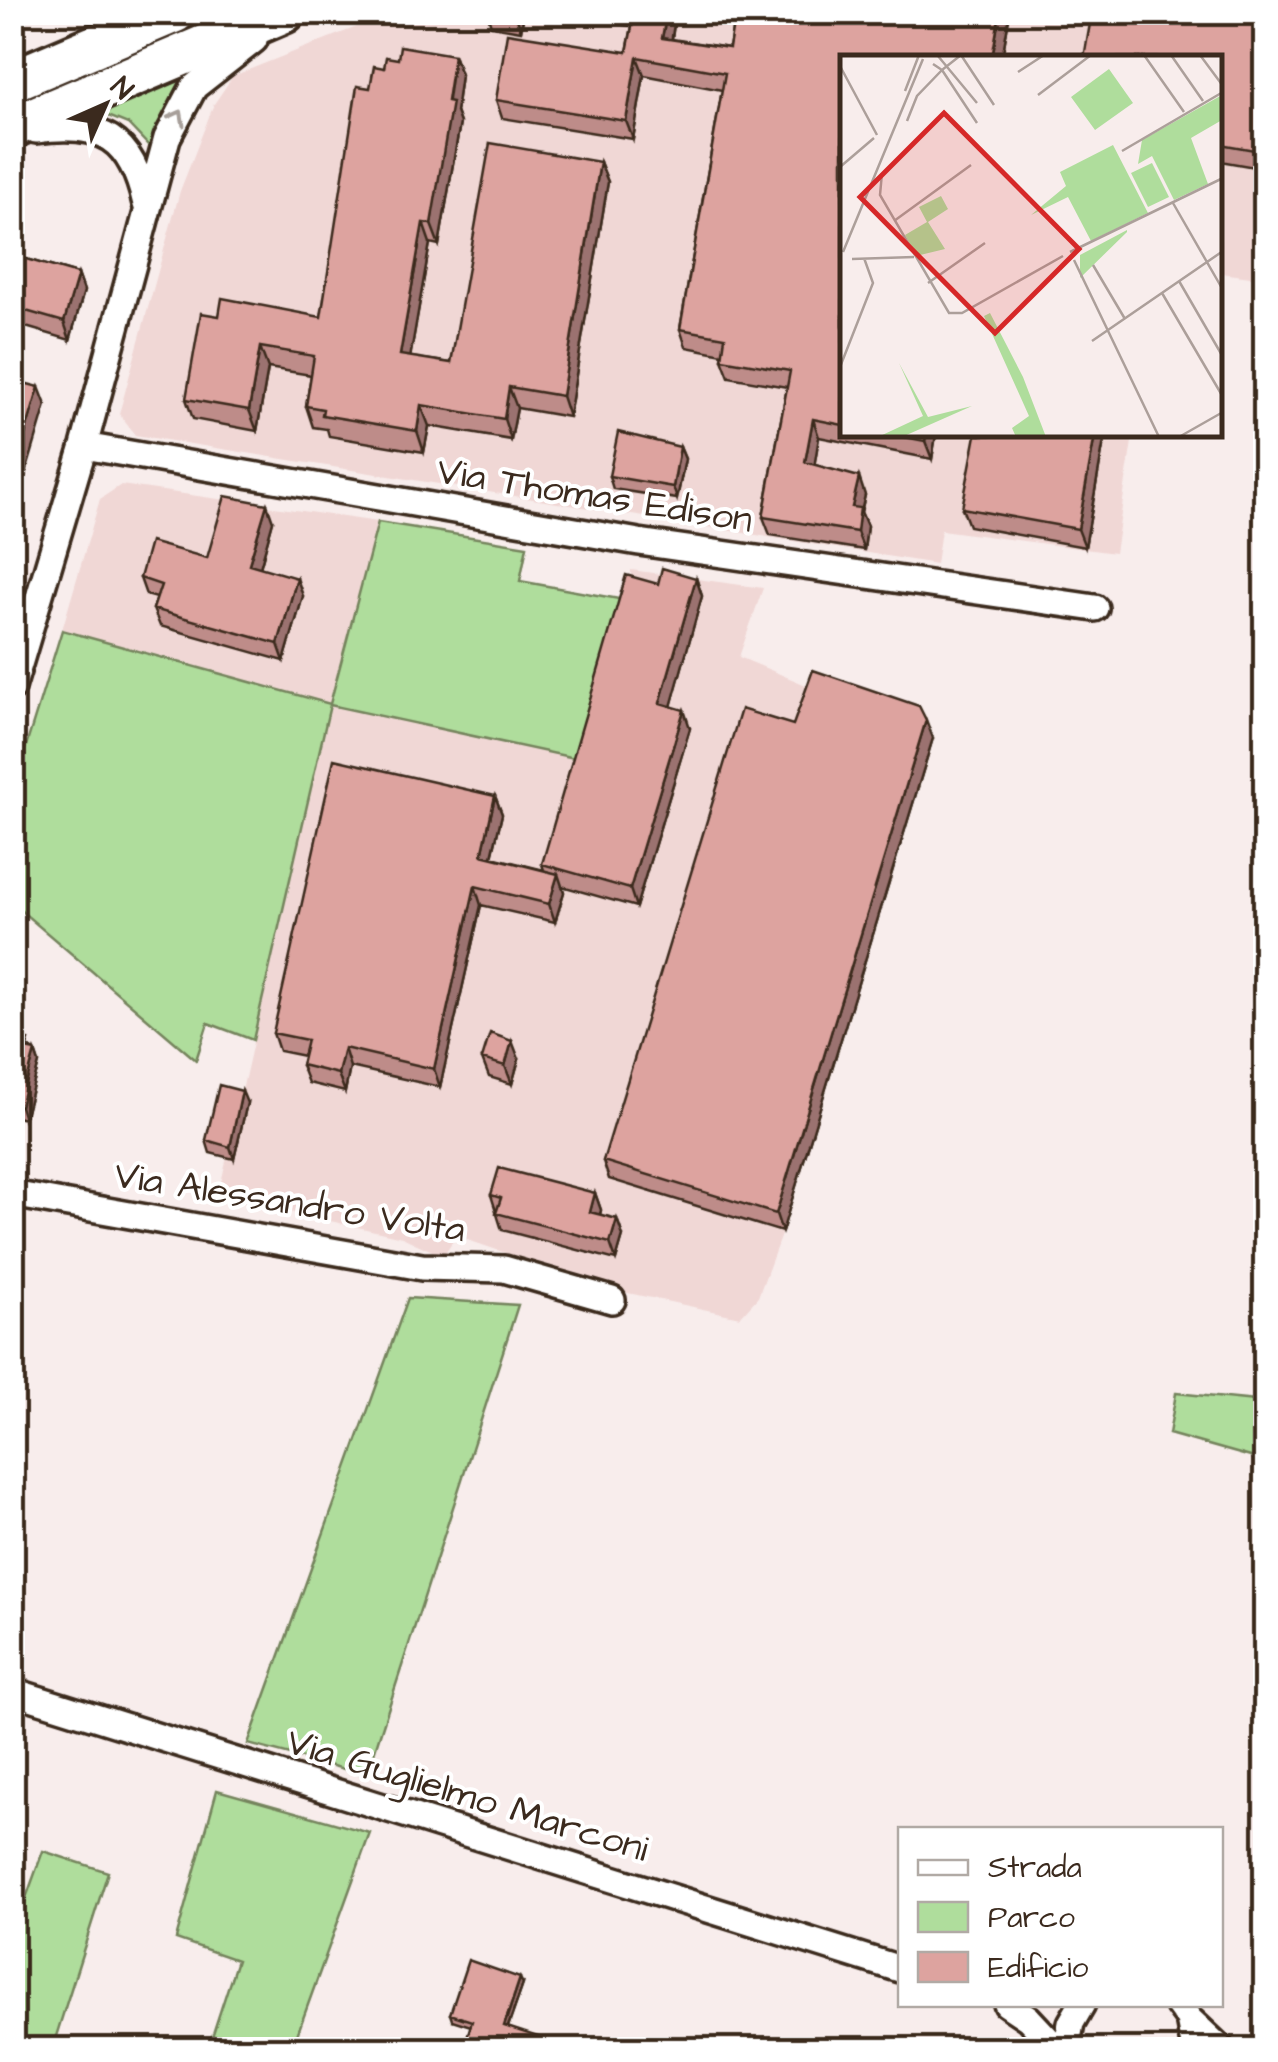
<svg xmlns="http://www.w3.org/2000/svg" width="1278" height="2062" viewBox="0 0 1278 2062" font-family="'Architects Daughter',sans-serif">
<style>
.built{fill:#f0d7d5}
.green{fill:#afdd9c;stroke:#75845d;stroke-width:2.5}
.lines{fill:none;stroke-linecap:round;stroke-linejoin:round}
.minor-casing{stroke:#3b2a1e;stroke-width:32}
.primary-casing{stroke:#3b2a1e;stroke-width:48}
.minor{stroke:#fff;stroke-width:25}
.primary{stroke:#fff;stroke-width:40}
.wall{fill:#be8c89;stroke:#3b2a1e;stroke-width:2.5}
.shaded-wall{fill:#9b726f;stroke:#3b2a1e;stroke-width:2.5}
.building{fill:#dda39f;stroke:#3b2a1e;stroke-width:2.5}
.oneway{stroke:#a79f9a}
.labels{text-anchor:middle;stroke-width:8;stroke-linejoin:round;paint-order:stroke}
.street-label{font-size:38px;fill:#3b2a1e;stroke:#fff}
.inset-road{fill:none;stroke:#ac9f9a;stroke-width:2.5}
.view{fill:#d62828;fill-opacity:0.15;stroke:#d62828;stroke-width:5}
.inset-edge{fill:none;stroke:#3b2a1e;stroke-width:5}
</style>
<rect width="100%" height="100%" fill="#f8edec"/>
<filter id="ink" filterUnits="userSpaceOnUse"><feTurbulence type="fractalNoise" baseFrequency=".01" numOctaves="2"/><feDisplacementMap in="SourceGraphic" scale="20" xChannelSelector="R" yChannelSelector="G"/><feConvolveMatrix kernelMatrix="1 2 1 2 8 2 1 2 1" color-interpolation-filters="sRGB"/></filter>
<g filter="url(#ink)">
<path class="built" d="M392 13H1265V279L1221 273 1220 58H843V435H1133L1115 553 941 530 936 564 135 435 119 414 180 191 214 104 233 76Z
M121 485 378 522 330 704 630 601 631 570 763 588 739 657 933 738 782 1232 758 1297 740 1317 614 1290 456 1236 443 1256 402 1237 218 1196 330 705 62 630 100 499Z"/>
<path class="green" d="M204 61 181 84 150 147 128 124 91 109Z
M378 522 527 546 520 581 630 601 584 760 330 705 253 1040 208 1023 196 1060 13 904V788L62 630 330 704Z
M408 1298 518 1305 367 1775 248 1744Z
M1176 1393 1265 1402V1461L1169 1434Z
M217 1790 370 1833 292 2049H208L237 1960 176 1939Z
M43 1851 108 1872 52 2049H13V1934Z"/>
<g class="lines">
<g class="minor-casing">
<path id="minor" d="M36 130C102 121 131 137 146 204
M84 446 639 542 1095 608
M12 688 84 446 167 138 194 87 254 40
M12 1194 422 1267 504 1269 612 1300
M12 1691 900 1969
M1007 2004 1028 2018 1058 2050
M1178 2004 1189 2019 1195 2050
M1189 2019 1222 2050
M1066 2050 1071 2023 1082 2004"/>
</g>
<g class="primary-casing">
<path id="primary" d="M12 81 175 12
M12 127 284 12"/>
</g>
<use href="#minor" class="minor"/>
<use href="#primary" class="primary"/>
</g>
<path class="wall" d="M487 12H524L521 31 491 26Z
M589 12H635L674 24 672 39 729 48 735 12H1010L1002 58H843V435H936L932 459 819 437 814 465 865 495 861 512 867 526 864 550 770 535 763 517 787 387 729 377 722 359 723 354 686 347 680 329 722 90 644 75 633 139 502 118 496 100 627 52 632 26 608 23 605 15Z
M1266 12V169L1220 161V58Z
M454 55 461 75 456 112 460 123 439 245 430 243 410 357 451 363 600 162 608 182 569 417 517 408 511 440 429 426 424 452 329 436 327 429 313 427 306 406 311 375 268 368 257 431 193 419 186 399 219 316 321 317 370 88 384 68 398 59Z
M12 255 78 274 84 291 70 340 12 323Z
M1105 435 1085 547 969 526 962 508Z
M680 447 685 459 677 499 613 489 609 476Z
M273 521 260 568 303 596 284 661 160 626 153 609 157 598 146 595 140 578 207 558Z
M696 578 702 596 671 706 690 728 636 907 562 886 564 892 555 922 481 905 440 1087 350 1067 345 1092 308 1083 301 1065 304 1056 279 1051 273 1033 495 796 502 814 492 857 544 870 542 864 658 584Z
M793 725 933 738 782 1232 609 1179 603 1161Z
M12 1038 35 1051 39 1063 24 1119 12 1116Z
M482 1059H519L512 1084 489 1077Z
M247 1103 234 1159 210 1153 206 1140Z
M595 1193 601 1210 600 1215 617 1219 623 1236 616 1260 502 1230 491 1195Z
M523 1984 508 2027 540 2044 538 2050H463L471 2026 452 2020 450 2014Z"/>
<path class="shaded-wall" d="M518 12H524L521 31 517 19Z
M628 12H635L633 27 628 14Z
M667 12H670L674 24 669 56 662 38Z
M1000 12H1010L1002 58H992Z
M454 55 461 75 456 112 460 123 439 245 431 224Z
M637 57 644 75 633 139 626 121Z
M600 162 608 182 569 417 562 396Z
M423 223 430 243 407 376 400 355Z
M78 274 84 291 70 340 64 322Z
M260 347 268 368 257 431 249 410Z
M39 387 46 405 17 503 12 491V478Z
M509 387 517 408 511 440 504 419Z
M421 405 429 426 424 452 417 431Z
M813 419 819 437 812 480 805 462Z
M926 435H936L932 459 925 441Z
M1095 435H1105L1085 547 1078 529Z
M680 447 685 459 677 499 673 487Z
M859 477 865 495 861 512 867 526 864 550 857 532 852 507Z
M267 504 273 521 256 582 249 564Z
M297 578 303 596 284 661 278 644Z
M696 578 702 596 667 721 660 703Z
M684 710 690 728 636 907 630 889Z
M926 720 933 738 782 1232 776 1214Z
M495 796 502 814 488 873 482 855Z
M558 874 564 892 555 922 549 904Z
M475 886 481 905 440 1087 434 1069Z
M512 1041 519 1059 512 1084 505 1066Z
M344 1048 350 1067 345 1092 338 1074Z
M35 1051 39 1063 24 1119 20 1106Z
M242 1091 247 1103 234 1159 230 1147Z
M595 1193 601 1210 596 1229 590 1212Z
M617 1219 623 1236 616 1260 610 1243Z
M520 1978 523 1984 506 2032 504 2026Z"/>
<path class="building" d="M487 12H518L517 19 487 14Z
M635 12H667L662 38 729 48 735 12H1000L992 58H843V425L813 419 805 462 859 477 852 507 860 508 857 532 763 517 790 371 722 359 725 337 680 329 725 73 637 57 626 121 496 100 507 33 627 52Z
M1092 12H1266V152L1220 144V58H1084Z
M400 46 454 55 447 101 452 102 431 224 423 223 400 355 451 363 490 143 600 162 562 396 509 387 504 419 421 405 417 431 322 415 323 409 306 406 314 356 260 347 249 410 186 399 201 313 219 316 222 298 321 317 357 86 370 88 374 66 384 68 386 57 398 59Z
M12 255 78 274 64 322 12 307Z
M12 380 39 387 12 478Z
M618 432 680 447 673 487 609 476Z
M894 435H926L925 441Z
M976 435H1095L1078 529 962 508Z
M225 496 267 504 249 564 297 578 278 644 153 609 161 585 140 578 150 542 207 558Z
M662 568 696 578 660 703 684 710 630 889 542 864 626 575 658 584Z
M813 670 919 706 926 720 776 1214 603 1161 741 709 793 725Z
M334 759 495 796 482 855 558 874 549 904 475 886 434 1069 344 1048 338 1074 301 1065 307 1040 273 1033Z
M490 1033 512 1041 505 1066 482 1059Z
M12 1038 29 1040 26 1049 35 1051 20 1106 12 1105Z
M219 1085 242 1091 230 1147 206 1140Z
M499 1168 595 1193 590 1212 617 1219 610 1243 496 1213 501 1198 491 1195Z
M468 1960 520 1978 504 2026 538 2037 534 2050H463L472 2021 450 2014Z"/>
<defs><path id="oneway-chevron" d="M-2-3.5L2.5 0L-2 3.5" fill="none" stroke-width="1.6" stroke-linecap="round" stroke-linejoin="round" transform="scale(2.5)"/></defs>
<use class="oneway" href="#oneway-chevron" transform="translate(178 117) rotate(-62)"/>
</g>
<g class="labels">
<g class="street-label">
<text transform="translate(595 494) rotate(9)" y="13">Via Thomas Edison</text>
<text transform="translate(290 1201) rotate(9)" y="13">Via Alessandro Volta</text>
<text transform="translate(468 1794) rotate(17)" y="13">Via Guglielmo Marconi</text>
</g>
</g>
<g transform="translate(840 55)">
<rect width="382" height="382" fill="#f8edec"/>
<path d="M269 14 293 48 255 75 231 42ZM382 40V65L351 83 368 129 334 145 312 101 298 109 302 85ZM273 90 308 158 251 186 228 142 191 160 226 131 220 117ZM312 108 329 142 308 152 291 118ZM101 141 108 154 88 167 105 194 76 201 65 180 87 167 79 152ZM287 175V177L240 223V200ZM150 258 183 322 206 382H176L172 373 189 361 144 261ZM59 308 88 362 132 351 62 382H38L83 361Z" fill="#afdd9c"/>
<path class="inset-road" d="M121 0 154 50M304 0 344 57M331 0 363 46M360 0 383 31M98 1 137 48M93 9 102 15 121 0M0 11 37 80M102 15 137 68M178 17 204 0M65 36 79 0M198 40 251 0M67 66 77 41 102 15M282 96 383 37M0 112 34 83M42 118 40 140 109 258H122L223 201M333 148 383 235M54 166 131 110M3 197 83 4M230 197 383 123M12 204 74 202M234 205 319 382M253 210 285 264M339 226 383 302M88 228 145 188M322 238 383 342M252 286 383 196M0 312 33 228 24 203M339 382 383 357"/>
<path class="view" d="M104 58 239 194 155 278 20 142Z"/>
<rect width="382" height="382" class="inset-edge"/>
</g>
<rect width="1278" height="2062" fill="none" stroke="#fff" stroke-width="50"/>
<rect x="25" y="25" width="1228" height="2012" fill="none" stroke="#3b2a1e" stroke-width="4" filter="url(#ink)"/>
<rect x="898" y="1827" width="325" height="180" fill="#ffffff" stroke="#b1aaa5" stroke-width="2.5"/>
<rect x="918" y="1860" width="50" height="15" fill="#ffffff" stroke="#b1aaa5" stroke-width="2.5"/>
<text x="988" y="1877" font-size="30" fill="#3b2a1e">Strada</text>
<rect x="918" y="1902" width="50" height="30" fill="#afdd9c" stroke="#b1aaa5" stroke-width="2.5"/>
<text x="988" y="1927" font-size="30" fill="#3b2a1e">Parco</text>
<rect x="918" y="1952" width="50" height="30" fill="#dda39f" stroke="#b1aaa5" stroke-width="2.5"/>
<text x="988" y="1977" font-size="30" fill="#3b2a1e">Edificio</text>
<g transform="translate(105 105) rotate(45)" stroke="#ffffff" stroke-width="8" paint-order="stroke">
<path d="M0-8L18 38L0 25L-18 38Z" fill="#3b2a1e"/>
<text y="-15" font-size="28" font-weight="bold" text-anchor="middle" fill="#3b2a1e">N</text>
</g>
</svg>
